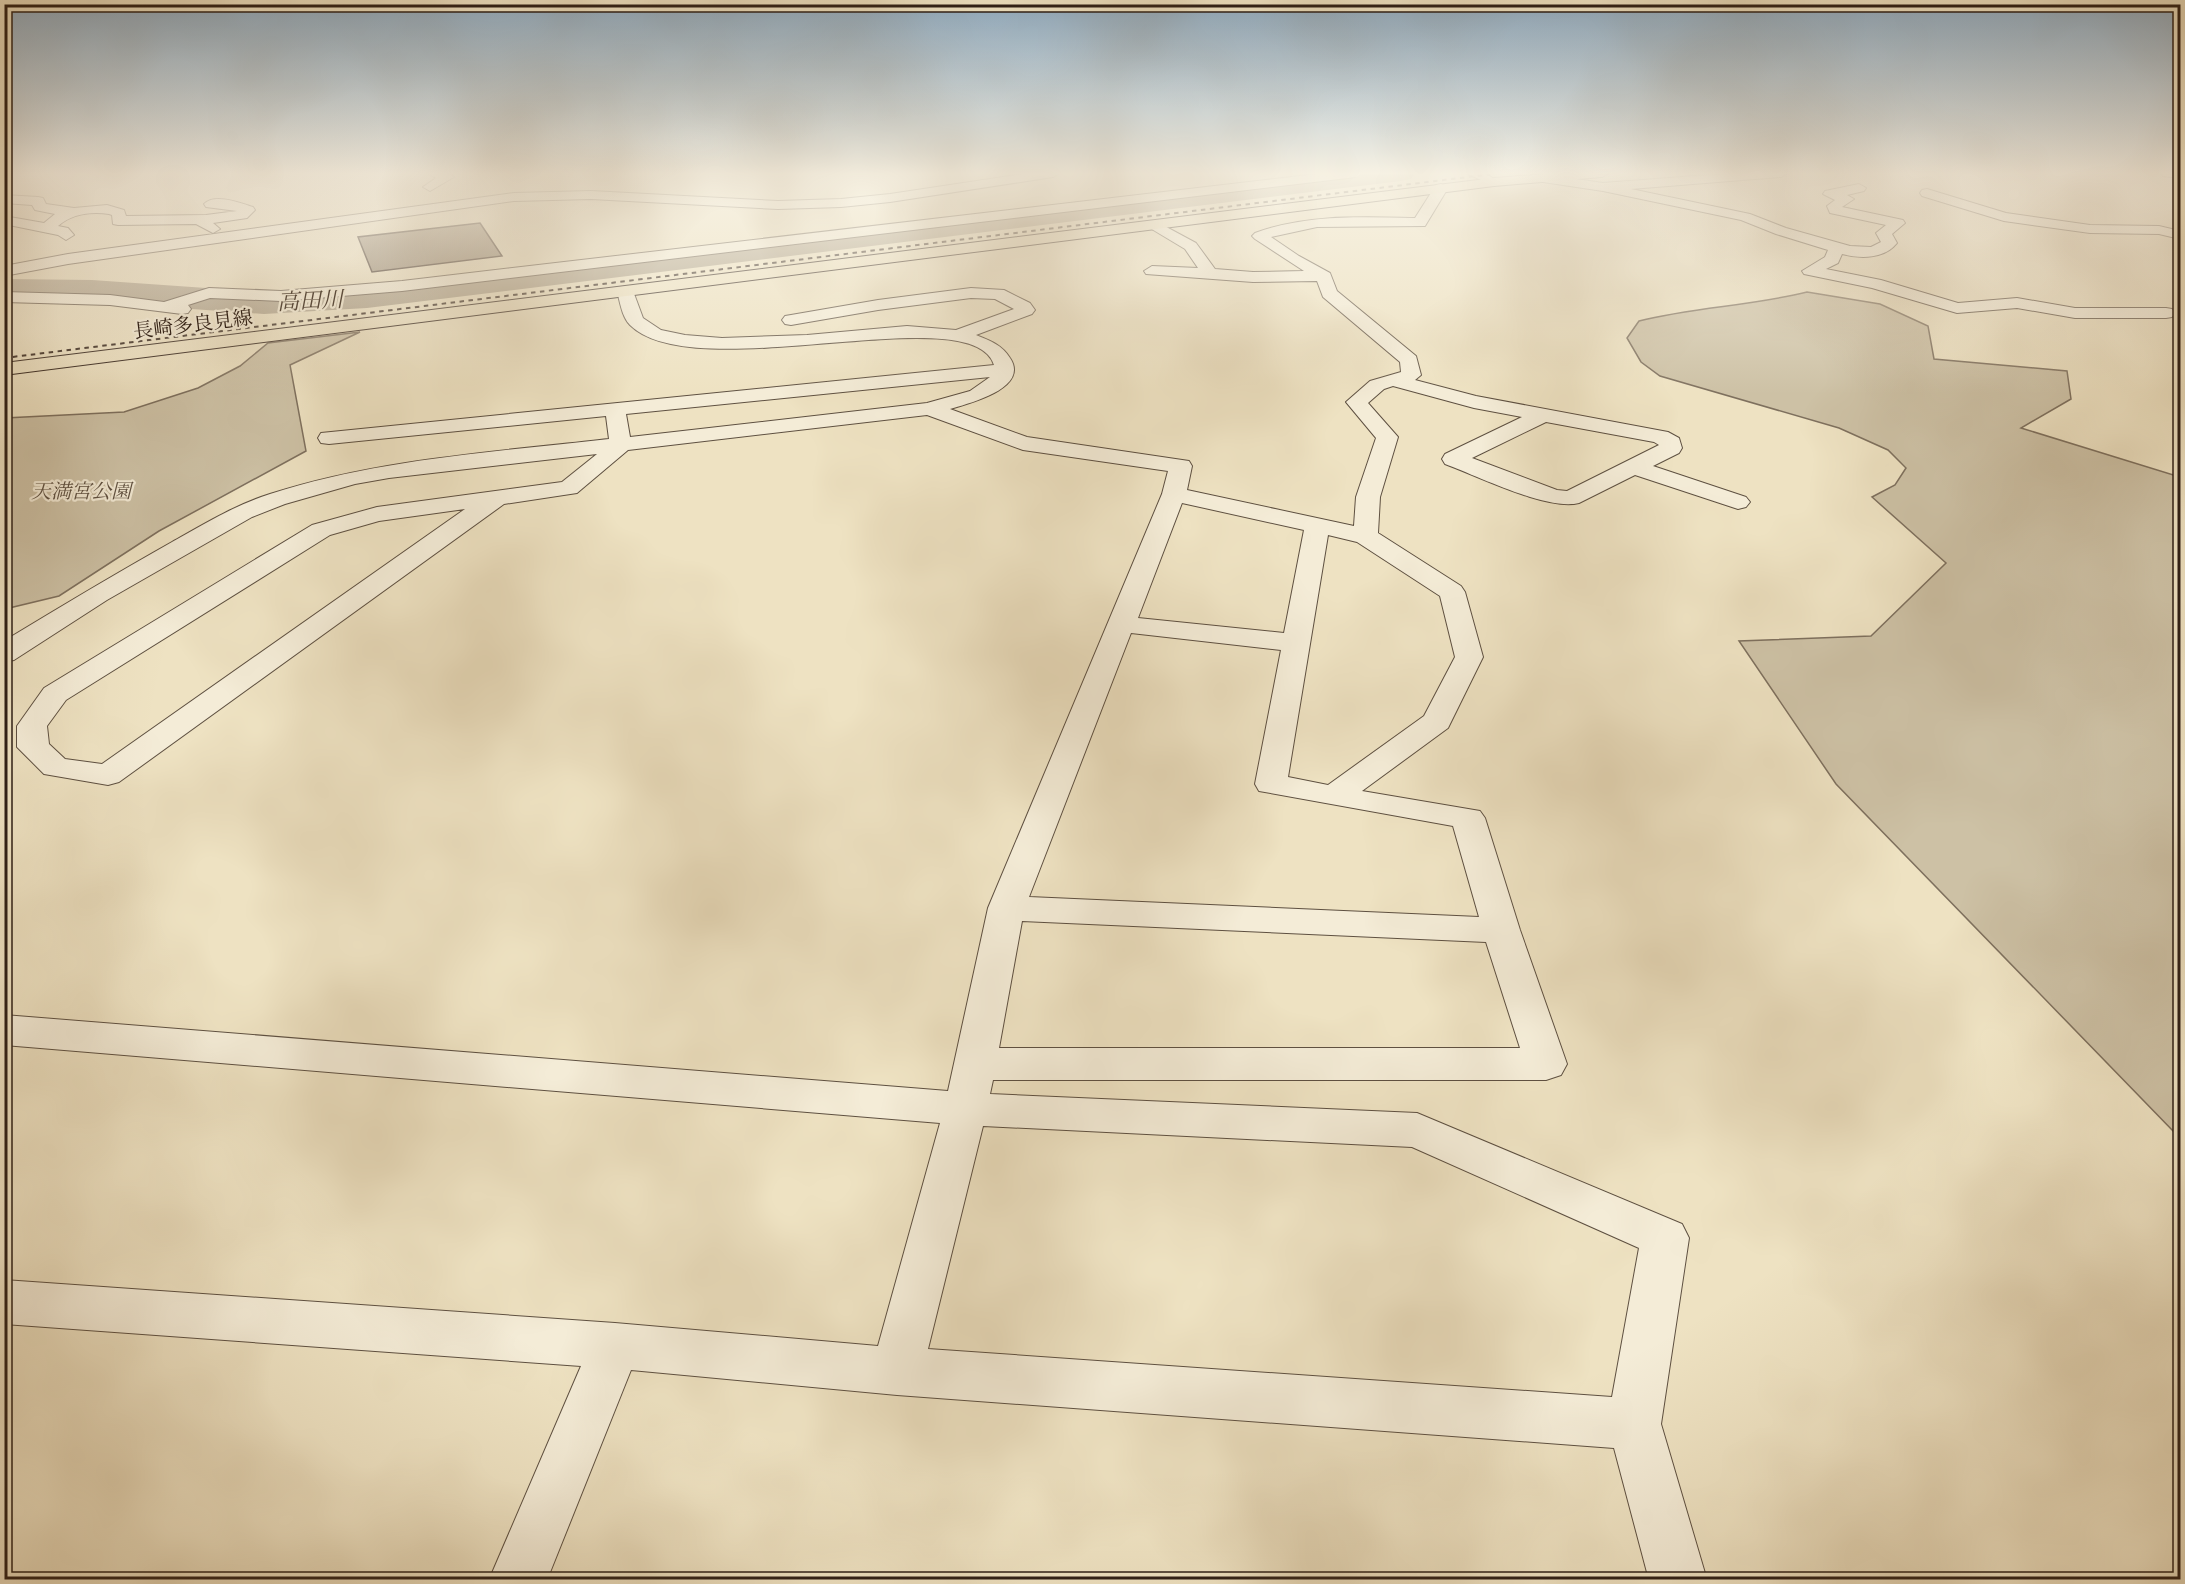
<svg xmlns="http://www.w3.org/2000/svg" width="2185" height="1584" viewBox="0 0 2185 1584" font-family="'IM FELL English','Noto Serif JP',serif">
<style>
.green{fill:#cdc1a5;stroke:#7e705e;stroke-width:1.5}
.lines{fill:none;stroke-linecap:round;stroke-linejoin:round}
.river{fill:#ada088;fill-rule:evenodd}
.building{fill:#92846f;stroke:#2e1f16;stroke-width:1.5}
.minor-casing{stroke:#5e5041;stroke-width:2}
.major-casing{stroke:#2e1f16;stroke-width:2}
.minor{fill:#f4ecd7;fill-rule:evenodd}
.major{fill:#eee2c2;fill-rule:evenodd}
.rail{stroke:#2e1f16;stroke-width:2;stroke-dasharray:4.5 4.5;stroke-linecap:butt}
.labels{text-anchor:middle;stroke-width:4.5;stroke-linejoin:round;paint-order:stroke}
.far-street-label{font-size:20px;fill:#2e1f16;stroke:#f4ecd7}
.far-park-label{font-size:20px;font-style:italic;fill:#5e5041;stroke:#f4ecd7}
.far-water-label{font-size:22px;font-style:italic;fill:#5a4c3e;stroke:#f4ecd7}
</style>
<rect width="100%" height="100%" fill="#eee2c2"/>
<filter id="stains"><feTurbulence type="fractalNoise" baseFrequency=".00333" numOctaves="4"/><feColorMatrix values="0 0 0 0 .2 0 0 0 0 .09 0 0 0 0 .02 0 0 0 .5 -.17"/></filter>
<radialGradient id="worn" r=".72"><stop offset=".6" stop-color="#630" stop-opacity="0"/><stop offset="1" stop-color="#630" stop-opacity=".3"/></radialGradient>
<path class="green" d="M1807 292 1880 304 1928 326 1934 359 2067 371 2071 399 2021 428 2180 477V1129L2175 1133 1836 784 1739 641 1871 636 1946 563 1872 497 1895 485 1906 468 1888 450 1839 428 1660 376 1641 362 1627 338 1639 321C1694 307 1752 306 1807 292Z
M360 332 290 365 306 451 159 531 59 596 5 609V418L124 412 198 388 240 366 268 343Z"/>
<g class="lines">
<path class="river" d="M1334 173H1415L1411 179 1401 181 367 308 264 314 92 302 4 301V279L92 280 264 292 367 286Z"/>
</g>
<path class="building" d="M480 223 502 256 372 272 358 237Z"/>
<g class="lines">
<g class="minor-casing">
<path id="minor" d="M428 173H447L454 177 430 191 423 187 436 178Z
M1029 173H1060L1053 177 890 202 841 207 778 209 591 199 514 201 68 264 4 276V266L68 254 514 193 591 191 778 201 841 199 890 194Z
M1325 173H1363L1356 177 402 291 281 301 210 298 188 305 191 309 188 313 182 314 110 305 4 302V292L110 295 164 302 209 288 281 291 402 281Z
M1466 173H1483L1501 182 1494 186Z
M1735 173H1788L1781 177 1631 189 1750 214 1786 228 1850 246 1871 247 1881 242 1876 233 1886 225 1830 213 1827 206 1835 200 1823 194 1825 191 1859 184 1866 188 1864 191 1847 195 1854 199 1842 207 1903 220 1905 223 1892 234 1897 243C1884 259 1861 259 1842 254L1838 263 1826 269 1881 280 1958 303 2017 298 2075 308H2166L2172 309 2175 313 2172 317 2166 318H2075L2017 308 1957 313 1872 288 1804 274 1802 271 1825 257 1828 250 1776 234 1741 220 1603 191 1543 182 1536 178 1543 174 1603 183Z
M1441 184 1448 188 1425 226 1317 227 1271 237 1299 256 1330 273 1337 291 1416 356 1421 375 1415 380 1476 396 1668 432 1679 438 1682 448 1679 453 1653 466 1746 497 1750 502 1746 507 1738 509 1635 475 1579 503C1547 511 1478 476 1445 464L1442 459 1445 454 1522 417 1474 408 1393 386 1384 389 1368 403 1398 437 1380 497 1378 533 1461 586 1465 592 1483 657 1448 728 1362 791 1480 811 1485 818 1520 930 1567 1064 1561 1075 1546 1080H993L990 1094 1417 1113 1682 1224 1689 1238 1661 1424 1707 1580H1649L1614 1448 897 1395 631 1370 547 1580H489L581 1366 4 1324V1280L615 1323 878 1346 940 1123 4 1045V1015L948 1091 988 908 1162 494 1168 471 1023 450 927 415 628 450 577 493 504 504 119 782 108 785 44 774 17 747V726L44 688 312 525 377 507 562 482 597 454 389 478 355 484 285 504 252 517 107 600 14 660 4 662V641C60 607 115 574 172 542 204 524 235 505 270 494 379 459 495 452 609 439L606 416 329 444 321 443 318 438 321 433 994 365C973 296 694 389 630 325 622 317 620 302 617 291L619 287H631L633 291 643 318 661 330 685 335 722 338 807 335 907 326 956 330 1014 309 995 299 971 298 878 310 791 325 785 324 782 320 785 316 791 315 878 300 971 288 1004 290 1030 303 1035 310 1032 314 976 335C991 341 1002 345 1010 358 1030 388 970 403 950 409L1027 437 1189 461 1192 466 1187 490 1354 526 1356 497 1376 438 1346 402 1370 381 1401 372 1400 362 1323 297 1317 281 1253 282 1146 274 1144 271 1152 266 1198 268 1185 249 1145 225 1147 222H1157L1196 243 1215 269 1253 272 1304 271 1255 239 1252 236 1255 233C1307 214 1361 217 1415 218L1436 185ZM990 377 970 391 927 403 630 437 626 414ZM1546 422 1654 442 1659 445 1567 491 1557 490 1472 458ZM1182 503 1304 530 1284 633 1138 618ZM465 509 102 764 65 759 49 744 47 726 66 700 330 535 379 521ZM1328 535 1357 542 1440 596 1455 657 1424 716 1328 785 1288 777ZM1131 633 1281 650 1255 784 1259 791 1453 826 1479 917 1029 897ZM1022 921 1486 942 1520 1048H999ZM983 1126 1412 1147 1639 1248 1612 1397 928 1349Z
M1927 189 2006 213 2090 225 2159 226 2180 231V239L2159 234 2090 233 2004 221 1922 196 1920 193 1922 190Z
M4 195 38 197 43 198 46 204 74 208 107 205 124 210 126 216 206 215 237 211 206 207 204 204C215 193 240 203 253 207L255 210 247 218 213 223 220 229 213 233 196 224 118 225 113 224 112 215 109 214C92 211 71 214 58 226L68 228 74 235 66 240 58 235 4 224V216L44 223 55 214 35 210 32 205 4 203Z"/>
</g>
<g class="major-casing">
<path id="major" d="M1558 173H1609L1602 177 1494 186 4 375V363L1494 178Z
M2161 173H2180V178L2163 176Z"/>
</g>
<use href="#minor" class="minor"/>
<use href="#major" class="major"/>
<path class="rail" d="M4 358 1500 173"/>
</g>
<linearGradient id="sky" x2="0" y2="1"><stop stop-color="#90acc2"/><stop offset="0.44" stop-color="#f7f2e4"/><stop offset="1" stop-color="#f7f2e4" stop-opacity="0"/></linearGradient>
<rect width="2185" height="394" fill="url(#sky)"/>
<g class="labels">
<g class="far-street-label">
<text transform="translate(193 324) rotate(-7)" y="7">長崎多良見線</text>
</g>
<g class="far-park-label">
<text x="81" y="498">天満宮公園</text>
</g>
<g class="far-water-label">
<text transform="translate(310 300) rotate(-3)" y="8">高田川</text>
</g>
</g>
<rect width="2185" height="1584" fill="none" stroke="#eee2c2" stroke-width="24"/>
<rect x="6" y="6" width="2173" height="1572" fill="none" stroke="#2e1f16" stroke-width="3"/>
<rect x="12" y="12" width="2161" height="1560" fill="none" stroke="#2e1f16" stroke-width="1.5"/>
<rect width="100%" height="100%" filter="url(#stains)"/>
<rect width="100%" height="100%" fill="url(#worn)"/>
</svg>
